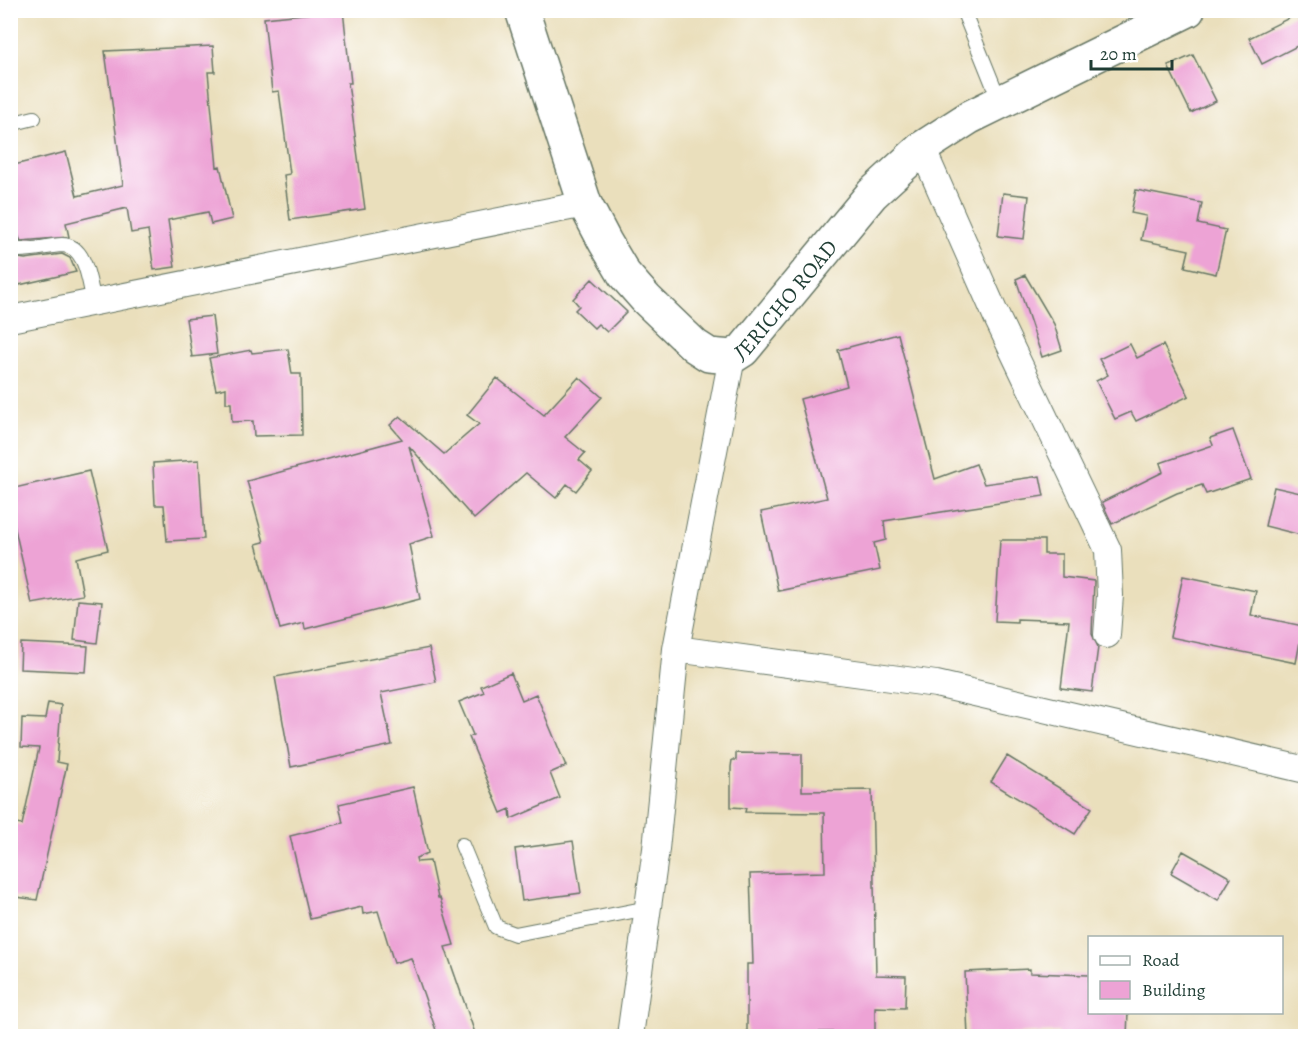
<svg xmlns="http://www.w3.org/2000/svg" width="1316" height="1047" viewBox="0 0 1316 1047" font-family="Alegreya,serif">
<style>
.building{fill:#eda3d5}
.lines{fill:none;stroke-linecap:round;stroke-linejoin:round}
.service-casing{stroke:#667664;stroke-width:16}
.minor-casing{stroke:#667664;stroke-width:28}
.tertiary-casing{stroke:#667664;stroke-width:36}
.service{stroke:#fff;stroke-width:14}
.minor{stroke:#fff;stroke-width:26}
.tertiary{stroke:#fff;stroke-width:33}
.labels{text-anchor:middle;stroke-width:5;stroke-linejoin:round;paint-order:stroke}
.street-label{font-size:22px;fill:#1f3d34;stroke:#fff}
</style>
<rect width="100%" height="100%" fill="#fff"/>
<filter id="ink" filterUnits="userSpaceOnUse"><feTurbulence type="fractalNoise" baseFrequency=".0167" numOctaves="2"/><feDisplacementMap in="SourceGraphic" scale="12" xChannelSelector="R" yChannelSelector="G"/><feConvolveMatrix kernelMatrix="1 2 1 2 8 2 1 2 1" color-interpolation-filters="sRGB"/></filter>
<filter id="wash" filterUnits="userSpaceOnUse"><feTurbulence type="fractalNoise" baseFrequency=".008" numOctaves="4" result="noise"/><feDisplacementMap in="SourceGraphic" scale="24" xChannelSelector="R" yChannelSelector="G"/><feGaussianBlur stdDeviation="1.35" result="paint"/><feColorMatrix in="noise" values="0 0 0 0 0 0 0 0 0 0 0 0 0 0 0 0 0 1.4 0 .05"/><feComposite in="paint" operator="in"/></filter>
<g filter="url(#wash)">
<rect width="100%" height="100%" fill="#eadfbc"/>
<g id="blocks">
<path class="building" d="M343 10 351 83H348L365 209 290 220 284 175 290 174 279 91 272 92 264 18Z
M1297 14 1305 30V42L1262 64 1249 38Z
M213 46 215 72H208L217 167 220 166 232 219 211 224 208 212 168 220 175 267 154 270 148 230 131 233 127 208 66 223 69 237 21 241 16 231 10 229V166L66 152 77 196 123 185 105 51Z
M1193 55 1216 101 1191 113 1168 66Z
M1136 190 1202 203 1198 224 1226 230 1216 274 1185 267 1189 250 1141 240 1146 216 1131 213Z
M1003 193 1029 196 1024 239 998 236Z
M62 254 70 258 76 272 19 285 13 257 25 259Z
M1025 275 1054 324 1062 350 1042 357 1016 279Z
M592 279 627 312 607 332 598 324 594 328 575 310 579 306 573 299Z
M212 316 217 354 192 357 186 319Z
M898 334 935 479 976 464 984 484 1040 476 1044 496 884 521 886 540 874 543 880 570 778 591 761 512 827 498 800 399 847 386 838 350Z
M1130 344 1137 358 1163 345 1189 396 1136 421 1131 412 1115 419 1096 381 1108 375 1099 359Z
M288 349 292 374H301L302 435 254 436 253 421 232 422 231 403H226V388L216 390 209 358 251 350 252 353Z
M579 377 602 397 565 437 585 453 579 460 592 471 576 491 567 484 556 498 526 473 474 519 409 446 434 536 409 544 420 599 305 629 304 623 280 629 256 544 264 542 247 481 402 439 390 425 400 416 444 454 479 424 467 415 497 378 544 415Z
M1233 430 1251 479 1206 494 1202 485 1177 493 1112 524 1102 502 1163 472 1160 463 1213 445 1210 438Z
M199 460 204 539 167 541 164 505H155L153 463Z
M89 471 108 550 76 558 83 595 32 604 10 507V489Z
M1274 487 1305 494V536L1265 526Z
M1000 540H1044V554H1062V577L1094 581 1092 634 1098 647 1092 692 1061 688 1069 621 1017 619V622L995 621Z
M1183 576 1256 591 1251 615 1303 626 1296 663 1170 637Z
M78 600 102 602 97 643 74 640Z
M21 643 88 646 86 672 20 669Z
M429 648 436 682 381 693 392 745 291 767 275 677Z
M511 673 522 700 536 694 566 766 550 773 560 798 511 819 510 809 501 813 469 737 473 735 459 702 484 692 481 686Z
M48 703 61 705 57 762 67 764 37 900 10 896V823L22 825 39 748 21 747 22 718 45 719Z
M736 753 802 754V791L872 790 876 975 906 976 905 1008 875 1007V1032H747V964H753L750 874 825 872 824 813 745 812 746 808 731 807V767L732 760H736Z
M1007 756 1092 808 1075 834 991 782Z
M413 787 428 853 416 858 417 862 430 861 438 898H440L454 945 445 947 476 1036H438L411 958 394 963 378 911 363 914 362 907 310 919 290 836 343 823 339 804Z
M573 841 581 893 522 901 515 849Z
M1183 851 1231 878 1218 900 1171 873Z
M1030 969V973L1089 975V1012H1128L1127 1036H1058L1059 1032 968 1036 965 972Z"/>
</g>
</g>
<g filter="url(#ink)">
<use href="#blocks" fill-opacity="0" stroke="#667664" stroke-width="1.5"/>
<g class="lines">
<g class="service-casing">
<path id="service" d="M963 10 1000 102
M10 124 34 118
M10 238 14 248 19 250C34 250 48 246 62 245 87 245 89 284 94 302
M462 845 496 927 515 934 648 908"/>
</g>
<g class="minor-casing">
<path id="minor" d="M922 148 998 320 1108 550 1110 595 1107 635
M10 319 585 204
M676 649 936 684 1306 770
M630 1036 656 849 676 649 732 357"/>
</g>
<g class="tertiary-casing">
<g id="tertiary">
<path id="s1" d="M522 10 585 204 605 242 624 274 646 299 695 346 709 355 732 357 743 350 872 194 922 148 970 117 1188 10"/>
</g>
</g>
<use href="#service" class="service"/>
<use href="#minor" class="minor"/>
<use href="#tertiary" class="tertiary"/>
</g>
</g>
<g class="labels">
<g class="street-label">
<text dy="8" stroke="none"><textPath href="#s1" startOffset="504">JERICHO ROAD</textPath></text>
</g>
</g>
<rect width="1316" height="1047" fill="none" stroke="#fff" stroke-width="36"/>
<rect x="1088" y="936" width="195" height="78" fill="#ffffff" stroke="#a5b1ae" stroke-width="1.5"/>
<rect x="1100" y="956" width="30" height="9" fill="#ffffff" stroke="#a5b1ae" stroke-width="1.5"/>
<text x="1142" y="966" font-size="18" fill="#1f3d34">Road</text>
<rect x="1100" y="981" width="30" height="18" fill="#eda3d5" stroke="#a5b1ae" stroke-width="1.5"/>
<text x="1142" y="996" font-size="18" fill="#1f3d34">Building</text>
<path d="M1091 60v9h81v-9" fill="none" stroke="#1f3d34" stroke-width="3"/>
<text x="1100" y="60" font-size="18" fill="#1f3d34" stroke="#ffffff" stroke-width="4.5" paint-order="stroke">20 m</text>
</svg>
